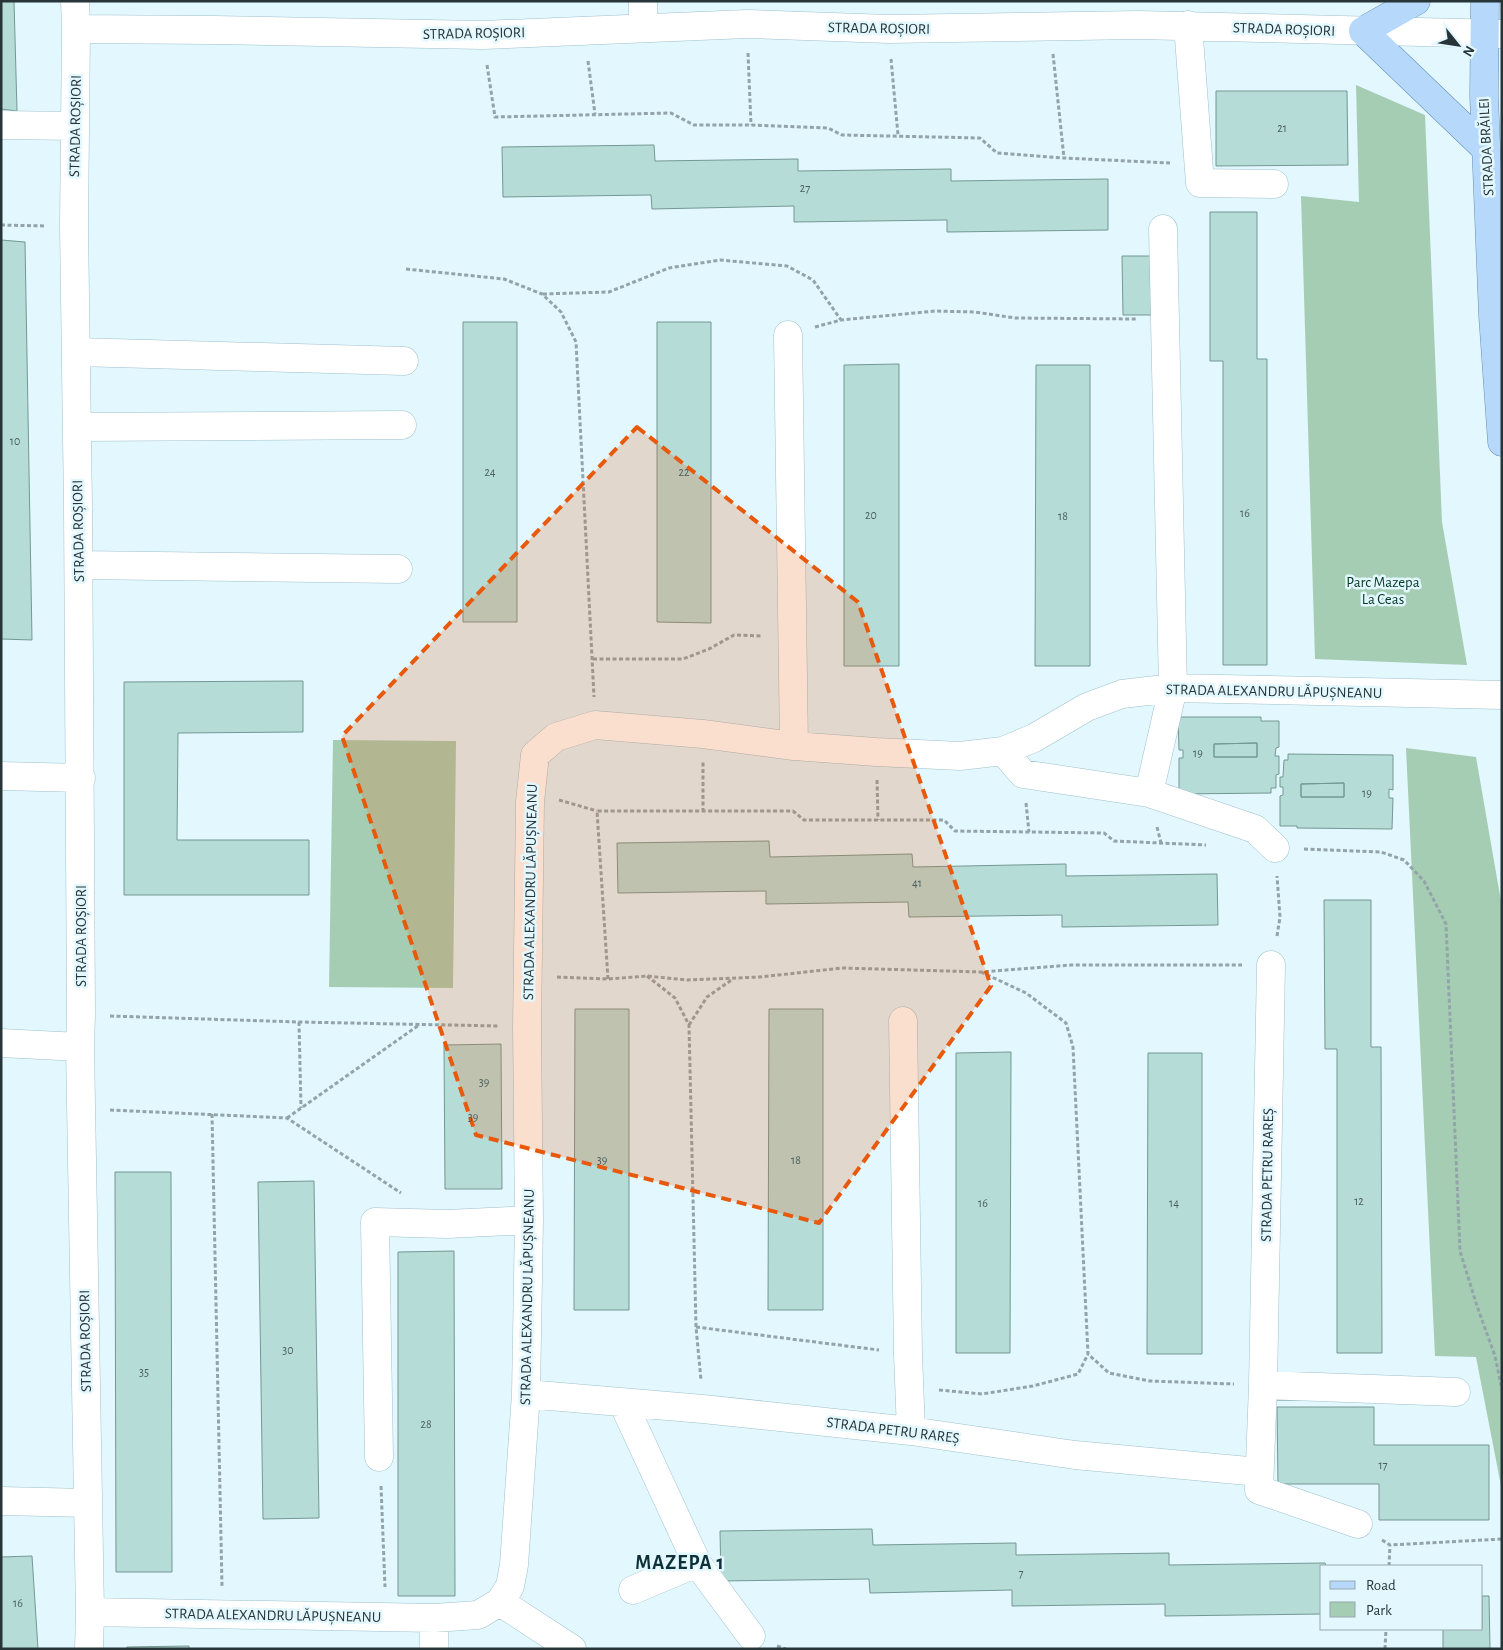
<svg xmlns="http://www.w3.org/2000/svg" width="1503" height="1650" viewBox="0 0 1503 1650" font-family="'Alegreya Sans',sans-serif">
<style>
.green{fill:#a5cdb3}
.building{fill:#b6dcd7;stroke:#749894;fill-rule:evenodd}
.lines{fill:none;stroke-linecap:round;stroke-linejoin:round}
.minor-casing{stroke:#9fc1cc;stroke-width:29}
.major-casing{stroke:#658fb5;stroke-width:29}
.path{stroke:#92a4a9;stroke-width:3;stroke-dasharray:4 2.5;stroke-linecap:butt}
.minor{stroke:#fff;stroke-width:28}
.major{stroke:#b6d9fb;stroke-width:28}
.marked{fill:#e8590c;fill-opacity:0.2;stroke:#e8590c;stroke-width:4;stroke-dasharray:10 6;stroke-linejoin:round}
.labels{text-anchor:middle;stroke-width:5;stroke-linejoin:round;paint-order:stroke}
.number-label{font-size:12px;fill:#4b5f60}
.street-label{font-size:15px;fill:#273539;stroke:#e2f7fe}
.park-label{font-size:15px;fill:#043a21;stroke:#e2f7fe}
.district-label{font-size:20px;font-weight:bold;letter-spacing:1px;fill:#103039;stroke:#e2f7fe}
</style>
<rect width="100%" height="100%" fill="#e2f7fe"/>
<path class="green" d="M1356 85 1425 115 1442 522 1467 665 1315 659 1301 196 1359 202Z
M333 740 456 741 453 988 329 987Z
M1406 748 1476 757 1502 907V1491L1476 1357 1435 1356Z"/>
<path class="building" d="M1 1H14L17 111 1 109Z
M1216 91H1347L1348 165 1216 166Z
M654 145 655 161 798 159V171L951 169V181L1108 179V230L947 232V220L794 222V206L652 209 651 195 503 197 502 147Z
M1210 212H1257V359H1267V665H1223V361H1210Z
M1 240 25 242 32 640 1 639Z
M1122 256H1150L1151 315H1123Z
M463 322H517V622H463Z
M657 322H711V623L657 622Z
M899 364V666H844V365Z
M1036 365H1090V666H1035Z
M303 681V732L178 733 177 840H309V895H124V682Z
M1178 717H1261V721H1279V747L1276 748 1275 756H1279V774L1276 775V788H1271V793L1179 794V758H1183V750H1179ZM1257 743V757H1214V744Z
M1257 743V757H1214V744Z
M1288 754 1393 755V790L1389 789V798H1393L1392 829 1297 828V826H1280V796L1283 795V787H1280V777H1283L1284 760H1288ZM1344 783V797H1301V784Z
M1344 783V797H1301V784Z
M769 841 770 857 912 854 913 867 1066 864V876L1217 874 1218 925 1062 927V915L909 917 908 902 766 904V891L618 893 617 843Z
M1324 900H1371V1047H1381L1382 1353H1337V1049H1325Z
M575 1009H629V1310H574Z
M769 1009H823V1310H768Z
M501 1044 502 1189H445L444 1045Z
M1011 1052 1010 1353H956V1053Z
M1148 1053H1202V1354H1147Z
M115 1172H171L172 1572H116Z
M314 1181 319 1518 263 1519 258 1182Z
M454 1251 455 1596H398V1252Z
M1277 1407H1374V1445H1489V1520H1379V1484H1278Z
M872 1529 873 1545 1016 1543V1555L1169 1553V1565L1325 1563 1326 1566H1322V1614L1165 1616V1604L1012 1606V1590L870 1593 869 1579 721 1581 720 1531Z
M32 1556 38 1649H1V1557Z
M1482 1596H1489L1490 1649H1443V1629H1482Z
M189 1646V1649H127V1647Z"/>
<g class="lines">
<g class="minor-casing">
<path id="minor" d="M75 1 76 29
M1188 25 1200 183 1274 184
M643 28V1
M1 125 75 126
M788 335 794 746
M77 352 404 361
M77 427 402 425
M79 565 398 569
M1003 751 1023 774 1149 793 1255 829 1275 848
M1 776 81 778
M1149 793 1173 688 1163 229
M1271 965 1263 1385 1259 1490 1358 1524
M903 1021 908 1354 911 1431
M1 1043 80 1047
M1263 1385 1456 1392
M526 1394 703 1409 911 1431 1075 1455 1259 1472
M623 1403 697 1563 751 1636
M379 1457 375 1222 447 1224 529 1220
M1 1501 88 1503
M633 1590 697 1563
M500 1602 572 1649
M90 1612 434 1618 478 1615 500 1602 510 1586 514 1565 526 1394 529 1220 527 1027 530 802 535 755 556 737 595 725 703 734 794 746 876 752 960 756 1003 751 1034 738 1087 707 1122 694 1173 688 1502 695
M434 1618V1649
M89 1649 90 1612 80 1047 81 1015 78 507 74 227 76 29 214 30 483 35 747 24 889 29 1138 25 1502 34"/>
</g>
<g class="major-casing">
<path id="major" d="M1416 1 1363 31 1486 149
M1485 1 1484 96 1493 316 1502 442"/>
</g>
<path class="path" d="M748 53 751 125
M1053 54 1064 158
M891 59 898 135
M588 61 595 114
M487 65 495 117 671 113 694 125H751L828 128 842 135 980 138 997 153 1064 158 1170 163
M1 225 46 226
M406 269 504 279 542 294 561 312 576 342 594 697
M543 294 609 292 669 268 720 260 787 266 813 280 841 320
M815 327 841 320 935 311 975 312 1015 318 1137 319
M593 659H683L709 649 734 635 763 636
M877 780 878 820
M559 800 597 811
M1026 803 1029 832
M703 812V762
M1157 827 1161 843
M1304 849 1381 852 1404 860 1424 881 1446 924 1460 1251 1477 1306 1495 1356 1502 1390
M1277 936 1280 917 1277 876
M981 972 1026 993 1066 1023 1073 1047 1088 1354 1109 1373 1150 1381 1234 1384
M647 976 675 998 689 1025 696 1327 701 1380
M557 977 608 979 647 976 687 980 760 977 842 968 981 972 1071 965H1242
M608 979 597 811H793L804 820H944L955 831 1104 833 1114 841 1206 845
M110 1016 299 1022 499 1026
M299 1022 301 1108
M689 1025 707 997 733 979
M110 1110 287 1118 401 1193
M212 1114 222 1586
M287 1118 419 1025
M696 1327 879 1350
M939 1390 982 1394 1033 1386 1078 1374 1088 1354
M381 1486 385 1587
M1382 1540 1390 1545 1502 1539
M1389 1566 1390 1545
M777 1646 786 1649
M1385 1649 1386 1629"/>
<use href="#minor" class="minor"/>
<use href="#major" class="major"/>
</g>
<path class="marked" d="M637 427 858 602 991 986 819 1223 476 1135 342 736Z"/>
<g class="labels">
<g class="number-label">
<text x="1282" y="132">21</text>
<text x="805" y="192">27</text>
<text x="15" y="445">10</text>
<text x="490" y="476">24</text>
<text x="684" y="476">22</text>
<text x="1245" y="517">16</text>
<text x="871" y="519">20</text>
<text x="1063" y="520">18</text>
<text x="1198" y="757">19</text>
<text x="1367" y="797">19</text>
<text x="917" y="887">41</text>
<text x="484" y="1086">39</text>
<text x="473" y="1121">39</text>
<text x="602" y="1164">39</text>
<text x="796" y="1164">18</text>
<text x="1359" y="1205">12</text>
<text x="983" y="1207">16</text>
<text x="1174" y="1207">14</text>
<text x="288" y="1354">30</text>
<text x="144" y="1376">35</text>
<text x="426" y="1428">28</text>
<text x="1383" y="1469">17</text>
<text x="1021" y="1577">7</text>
<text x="18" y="1607">16</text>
</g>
<g class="street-label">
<text transform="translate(879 28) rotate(1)" y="5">STRADA ROȘIORI</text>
<text transform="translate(1284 29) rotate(2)" y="5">STRADA ROȘIORI</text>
<text transform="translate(474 33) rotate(-1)" y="5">STRADA ROȘIORI</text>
<text transform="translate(75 126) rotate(-89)" y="5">STRADA ROȘIORI</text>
<text transform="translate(1486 147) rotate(-93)" y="5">STRADA BRĂILEI</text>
<text transform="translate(78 531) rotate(-91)" y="5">STRADA ROȘIORI</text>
<text transform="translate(1274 691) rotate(1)" y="5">STRADA ALEXANDRU LĂPUȘNEANU</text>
<text transform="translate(530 892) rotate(-89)" y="5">STRADA ALEXANDRU LĂPUȘNEANU</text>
<text transform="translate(81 936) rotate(-90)" y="5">STRADA ROȘIORI</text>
<text transform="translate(1267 1175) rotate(-89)" y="5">STRADA PETRU RAREȘ</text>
<text transform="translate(527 1297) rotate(-89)" y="5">STRADA ALEXANDRU LĂPUȘNEANU</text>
<text transform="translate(85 1341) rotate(-91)" y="5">STRADA ROȘIORI</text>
<text transform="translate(893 1430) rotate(7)" y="5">STRADA PETRU RAREȘ</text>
<text transform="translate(273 1615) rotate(1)" y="5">STRADA ALEXANDRU LĂPUȘNEANU</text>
</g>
<g class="park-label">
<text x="1383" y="587">Parc Mazepa<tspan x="1383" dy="17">La Ceas</tspan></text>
</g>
<g class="district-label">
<text x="680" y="1569">MAZEPA 1</text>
</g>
</g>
<rect width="1503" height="1650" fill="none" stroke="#273539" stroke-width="5"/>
<rect x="1320" y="1565" width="162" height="65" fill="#e2f7fe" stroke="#97a9af"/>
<rect x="1330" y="1581" width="25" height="8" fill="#b6d9fb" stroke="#97a9af"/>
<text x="1366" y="1590" font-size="15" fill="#273539">Road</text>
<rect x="1330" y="1602" width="25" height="15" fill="#a5cdb3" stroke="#97a9af"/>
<text x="1366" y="1615" font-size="15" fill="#273539">Park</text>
<g transform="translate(1458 45) rotate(120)" stroke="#e2f7fe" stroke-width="4" paint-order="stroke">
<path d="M0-4L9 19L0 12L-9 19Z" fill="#273539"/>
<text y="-8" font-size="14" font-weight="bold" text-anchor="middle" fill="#273539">N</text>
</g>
</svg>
